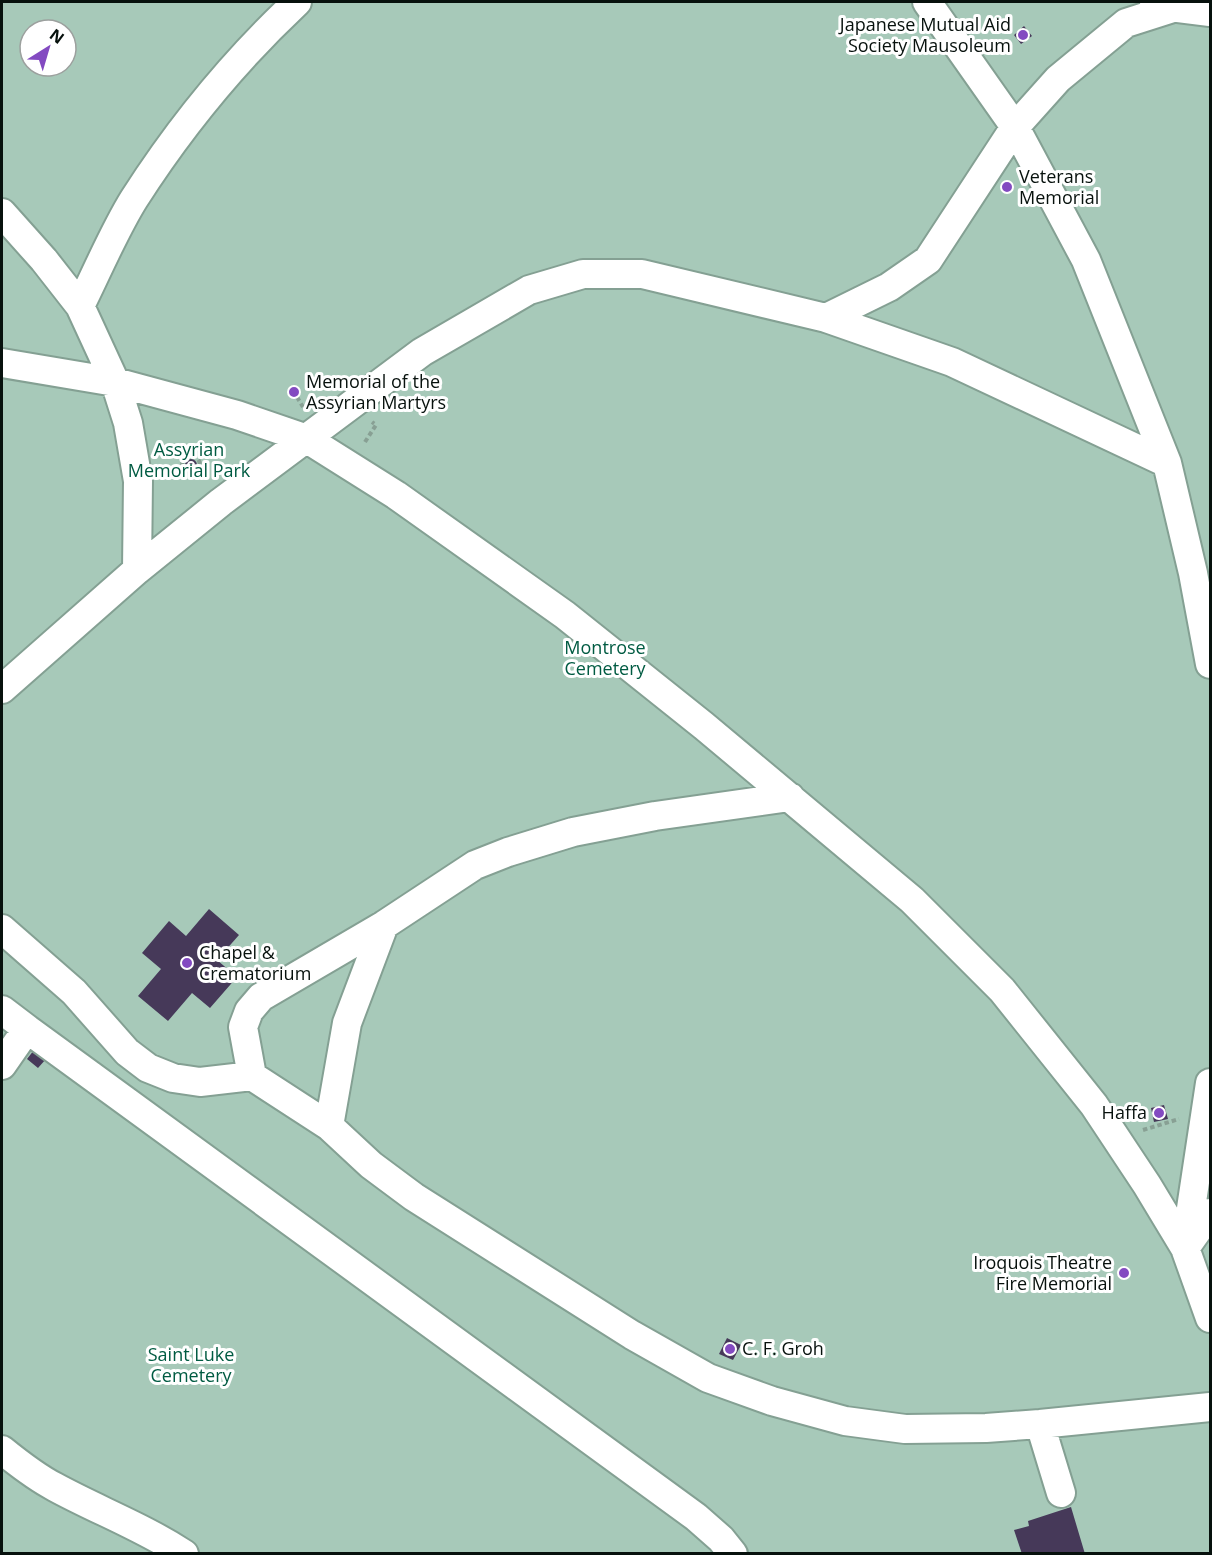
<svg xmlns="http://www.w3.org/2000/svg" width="1212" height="1555" viewBox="0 0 1212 1555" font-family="'Open Sans',sans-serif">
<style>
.green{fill:#a7c9b9;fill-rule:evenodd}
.building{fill:#463959}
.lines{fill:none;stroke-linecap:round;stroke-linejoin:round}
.minor-casing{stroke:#84a093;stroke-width:32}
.path{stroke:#88a094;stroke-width:4;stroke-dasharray:4.5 3;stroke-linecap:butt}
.minor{stroke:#fff;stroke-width:28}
.poi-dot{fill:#834ac1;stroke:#fff;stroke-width:2}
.labels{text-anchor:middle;stroke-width:6;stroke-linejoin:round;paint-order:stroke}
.poi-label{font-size:18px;fill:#07110d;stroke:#fff;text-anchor:start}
.park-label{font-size:18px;fill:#005b42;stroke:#fff}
</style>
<rect width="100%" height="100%" fill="#c9e8d9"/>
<path class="green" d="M2 2H1210V1553L2 1554ZM30 30H66V66H30Z"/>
<path class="building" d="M1024 26 1032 36 1021 44 1014 35Z
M185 465a6 6 0 1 1 12 0a6 6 0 1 1-12 0Z
M209 909 239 935 217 960 237 977 210 1008 192 993 168 1021 138 996 161 969 142 953 169 921 186 936Z
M34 1050 46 1059 38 1068 27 1059Z
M1164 1105 1168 1119 1154 1122 1151 1108Z
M727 1338 741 1345 733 1360 719 1354Z
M1071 1507 1085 1554H1022L1014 1530 1029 1526 1028 1521Z"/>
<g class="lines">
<g class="minor-casing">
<path id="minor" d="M927 2 1015 127 1086 260 1167 463 1193 573 1210 664
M1154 5 1210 12
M2 213 44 260 80 306 115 382 128 423 138 481 137 570
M80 306C97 272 114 231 134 199 180 127 234 61 297 2
M826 318 889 287 928 260 1015 127 1058 79 1126 23 1173 8
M2 363 115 382 237 415 307 439 396 495 565 615 704 726 912 900 1002 990 1094 1105 1147 1185 1185 1248 1210 1213
M2 689 137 570 221 502 422 352 529 290 583 274H642L826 318 952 362 1167 463
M2 929 74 992 127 1052 148 1068 173 1078 200 1082 252 1076 329 1126 371 1165 414 1197 632 1335 708 1378 772 1401 845 1421 905 1429 986 1428 1040 1424 1210 1407
M2 1010 27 1029 2 1065
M27 1029 696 1517 721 1539 733 1554
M252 1076 243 1027 249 1011 261 997 384 925 475 865 508 852 573 832 655 816 790 797
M1210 1083 1185 1248 1210 1318
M329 1126 347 1023 384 925
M1040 1424 1061 1493
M2 1450C18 1463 36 1477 55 1487 97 1510 143 1527 184 1554"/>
</g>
<path class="path" d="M297 397 303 407
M365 442 376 425 372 422
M182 465a9 9 0 1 1 18 0a9 9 0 1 1-18 0Z
M1143 1130 1179 1119"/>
<use href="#minor" class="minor"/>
</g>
<g class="poi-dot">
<circle cx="1023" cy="35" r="6"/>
<circle cx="1007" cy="187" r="6"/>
<circle cx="294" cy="392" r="6"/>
<circle cx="187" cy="963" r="6"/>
<circle cx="1159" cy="1113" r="6"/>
<circle cx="1124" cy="1273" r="6"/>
<circle cx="730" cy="1349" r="6"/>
</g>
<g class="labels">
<g class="poi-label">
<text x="1011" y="31" text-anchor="end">Japanese Mutual Aid<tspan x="1011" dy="21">Society Mausoleum</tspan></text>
<text x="1019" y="183">Veterans<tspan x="1019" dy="21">Memorial</tspan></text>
<text x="306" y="388">Memorial of the<tspan x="306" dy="21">Assyrian Martyrs</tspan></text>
<text x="199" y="959">Chapel &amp;<tspan x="199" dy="21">Crematorium</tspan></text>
<text x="1147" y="1119" text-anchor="end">Haffa</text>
<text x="1112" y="1269" text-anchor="end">Iroquois Theatre<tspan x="1112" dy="21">Fire Memorial</tspan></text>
<text x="742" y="1355">C. F. Groh</text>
</g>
<g class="park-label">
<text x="189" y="456">Assyrian<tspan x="189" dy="21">Memorial Park</tspan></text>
<text x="605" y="654">Montrose<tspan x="605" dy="21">Cemetery</tspan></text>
<text x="191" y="1361">Saint Luke<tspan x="191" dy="21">Cemetery</tspan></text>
</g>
</g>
<rect width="1212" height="1555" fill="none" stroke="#07110d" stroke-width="6"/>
<g transform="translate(48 48) rotate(37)"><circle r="28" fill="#ffffff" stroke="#9ca09e" stroke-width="1.5"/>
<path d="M0-4.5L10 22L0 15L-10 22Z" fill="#834ac1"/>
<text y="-9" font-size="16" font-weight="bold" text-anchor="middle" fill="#07110d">N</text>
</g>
</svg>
